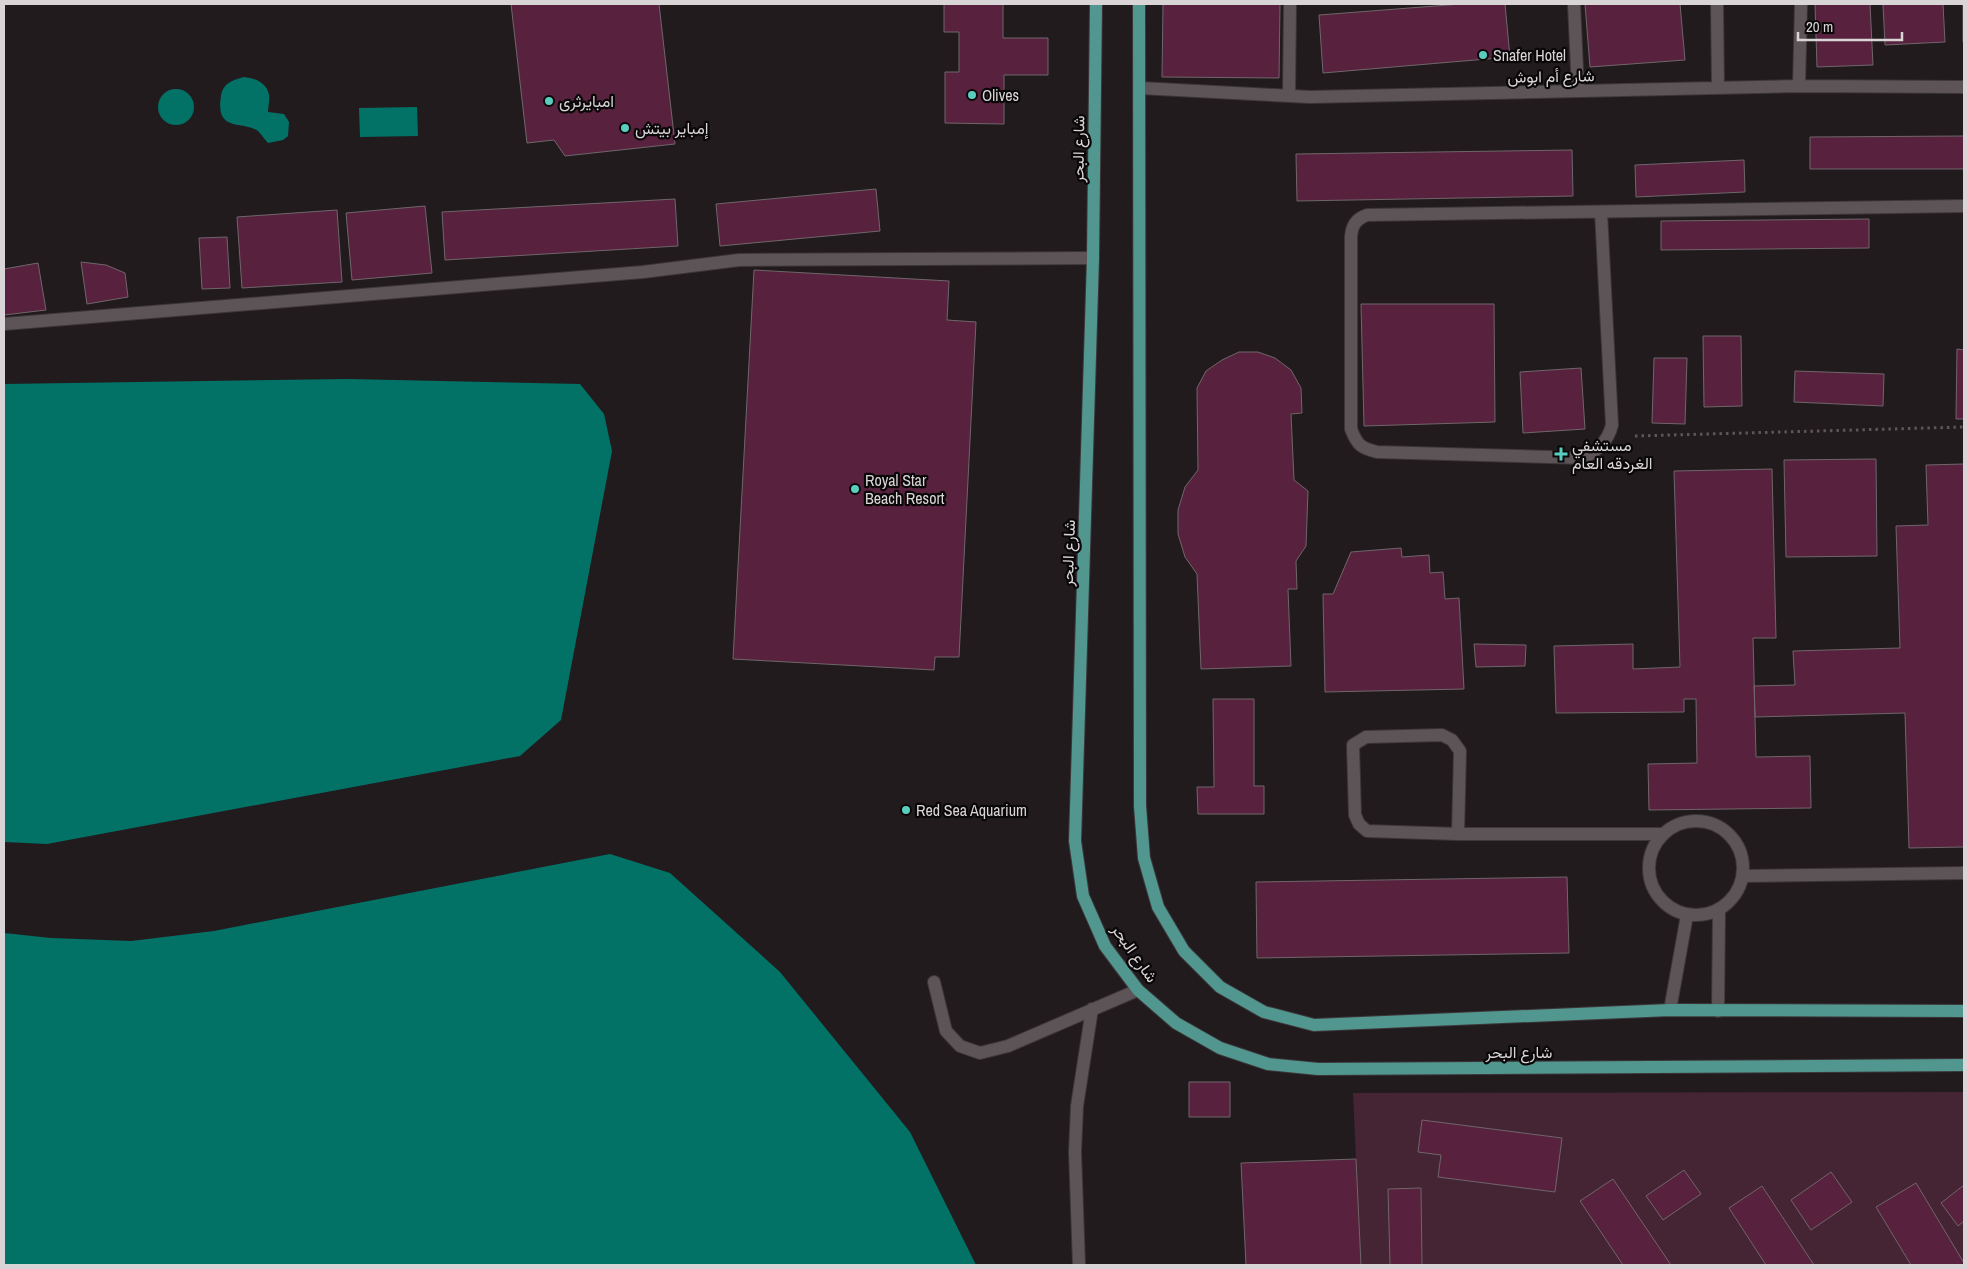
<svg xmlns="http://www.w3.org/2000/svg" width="1968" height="1269" viewBox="0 0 1968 1269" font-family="'Archivo Narrow',Vazirmatn,sans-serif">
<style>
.green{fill:#452434}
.water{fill:#027267}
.building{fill:#58223e;stroke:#6f666a}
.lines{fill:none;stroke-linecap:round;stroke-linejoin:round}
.minor-casing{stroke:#3c3739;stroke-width:14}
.major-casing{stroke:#3c3739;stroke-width:14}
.path{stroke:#5d5659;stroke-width:3;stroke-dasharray:2.5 4;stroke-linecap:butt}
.minor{stroke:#5d5458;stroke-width:12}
.major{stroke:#51978f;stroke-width:12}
.poi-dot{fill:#59cebf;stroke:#090708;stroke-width:2}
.labels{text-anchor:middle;stroke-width:4.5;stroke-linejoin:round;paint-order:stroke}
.poi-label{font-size:16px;fill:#d9d4d6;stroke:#090708;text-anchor:start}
.street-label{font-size:16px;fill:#d9d4d6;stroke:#090708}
</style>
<rect width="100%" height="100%" fill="#221b1e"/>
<path class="green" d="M1964 1092V1265H1361L1353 1093Z"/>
<path class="water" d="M244 77C255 78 267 83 269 95 270 101 268 106 268 112L284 114 289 122 288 136 283 140 268 143C265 140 261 134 258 131 242 120 215 133 221 96 223 83 233 80 244 77Z
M158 107a18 18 0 1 1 36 0a18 18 0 1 1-36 0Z
M417 107 418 136 360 137 359 108Z
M348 379 580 384 604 414 612 451 561 720 520 756 47 844 4 842V384Z
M610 854 670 873 780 972 910 1132 976 1265H4V933L51 938 131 941 214 931Z"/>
<path class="building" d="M511 4H659L675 144 565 156 554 140 527 143Z
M944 4H1003V38H1048V75H1004V124L945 123V72H959V32H944Z
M1163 4H1280L1279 78 1162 77Z
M1461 4H1505L1510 57 1323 73 1319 15Z
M1585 4H1680L1685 60 1590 67Z
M1815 4H1870L1873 65 1817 67Z
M1883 4H1943L1945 42 1885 45Z
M1963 4H1964V42H1963Z
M1964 136V169H1810V137Z
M1572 150 1573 196 1297 201 1296 154Z
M1744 160 1745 192 1636 197 1635 165Z
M876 189 880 231 720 246 716 204Z
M675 199 678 246 445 260 442 212Z
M425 206 432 273 352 280 346 213Z
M337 210 342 282 242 288 237 217Z
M1869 219V248L1661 250V221Z
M227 237 230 288 202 289 199 238Z
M81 262 106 265 125 273 128 297 87 304Z
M38 263 46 310 4 315V269Z
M754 270 949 281 947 320 976 322 959 657H935L934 670 733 659Z
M1361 304H1494L1495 422 1364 426Z
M1703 336H1741L1742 406 1704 407Z
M1957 349 1964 350V419H1956Z
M1239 352H1258L1275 358 1291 370 1301 388 1302 413 1291 414 1294 480 1308 491 1306 546 1296 561 1297 589H1288L1291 666 1201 669 1197 574 1185 557 1178 534V510L1185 487 1198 470 1197 388 1206 371 1222 360Z
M1654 358H1687L1685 424 1652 423Z
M1581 368 1585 429 1523 433 1520 372Z
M1795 371 1884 374 1883 406 1794 402Z
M1876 459 1877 556 1786 557 1784 460Z
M1964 464V847L1909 848 1905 713 1755 717 1754 686 1795 685 1793 651 1900 648 1896 526 1928 525 1926 465Z
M1772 469 1776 638H1753L1756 757 1810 756 1811 808 1649 810 1648 764 1697 763 1696 699H1684V712L1556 713 1554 646 1633 644V669L1680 667 1674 471Z
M1401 548 1402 557 1429 555 1430 573 1443 572 1445 599 1459 598 1464 689 1325 692 1323 594H1333L1351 552Z
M1474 644 1526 645 1525 666 1476 667Z
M1213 699H1254V786H1264V814H1198L1197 787H1214Z
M1567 877 1569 953 1257 958 1256 882Z
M1189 1082H1230V1117H1189Z
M1422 1120 1562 1138 1555 1192 1438 1177 1441 1155 1418 1152Z
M1356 1159 1361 1265H1246L1241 1163Z
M1684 1170 1701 1194 1663 1220 1646 1196Z
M1831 1172 1852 1202 1811 1230 1791 1200Z
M1613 1179 1671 1265H1623L1580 1201Z
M1916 1183 1964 1263V1265H1911L1876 1207Z
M1964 1185V1221L1958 1226 1941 1203Z
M1762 1186 1814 1265H1766L1729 1208Z
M1421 1188 1422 1265H1390L1388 1189Z"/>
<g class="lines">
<g class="minor-casing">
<path id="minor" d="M1574 4 1578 91
M1717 4 1718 88
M1799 86 1801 4
M1140 88 1310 97 1799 86 1964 87
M1289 96 1290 4
M1601 212 1612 425C1608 441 1598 451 1583 458L1377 452C1361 448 1357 445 1351 429V237C1352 225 1356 219 1367 215L1964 206
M4 324 643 272 739 260 1093 258
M1649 868a47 47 0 1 1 94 0a47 47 0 1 1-94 0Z
M1458 834 1460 751 1452 740 1442 735 1366 737 1353 745 1355 815 1359 824 1367 831 1458 834H1663
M1743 876 1964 873
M934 982 946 1031 960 1046 980 1053 1008 1046 1138 990
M1670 1010 1687 915
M1718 1011 1719 910
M1079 1265 1075 1152 1077 1106 1092 1009"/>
</g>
<g class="major-casing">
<path id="major" d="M1096 4 1093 258 1075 841 1083 896 1105 946 1138 990 1176 1023 1220 1048 1268 1064 1318 1069 1964 1065
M1139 4 1140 806 1144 858 1158 907 1184 951 1220 987 1264 1012 1314 1025 1670 1010 1964 1011"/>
</g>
<path class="path" d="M1635 436 1964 427"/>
<use href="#minor" class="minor"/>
<use href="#major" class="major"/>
</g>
<g class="poi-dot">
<circle cx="1483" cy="55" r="5"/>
<circle cx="972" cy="95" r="5"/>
<circle cx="549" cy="101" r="5"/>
<circle cx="625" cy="128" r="5"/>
<path d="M1558.5 446.5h5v5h5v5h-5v5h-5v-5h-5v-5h5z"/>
<circle cx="855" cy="489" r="5"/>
<circle cx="906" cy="810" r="5"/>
</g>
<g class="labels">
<g class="poi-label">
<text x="1493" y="61">Snafer Hotel</text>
<text x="982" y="101">Olives</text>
<text x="559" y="107">امبايرثرى</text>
<text x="635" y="134">إمباير بيتش</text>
<text x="1572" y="451">مستشفي<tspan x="1572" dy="18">الغردقه العام</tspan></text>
<text x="865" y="486">Royal Star<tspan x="865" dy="18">Beach Resort</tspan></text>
<text x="916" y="816">Red Sea Aquarium</text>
</g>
<g class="street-label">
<text transform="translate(1551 76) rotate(-1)" y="6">شارع أم ابوش</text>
<text transform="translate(1078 149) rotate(-89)" y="6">شارع البحر</text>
<text transform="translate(1068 553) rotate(-88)" y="6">شارع البحر</text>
<text transform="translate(1135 953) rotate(55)" y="6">شارع البحر</text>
<text x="1519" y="1058">شارع البحر</text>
</g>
</g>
<rect width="1968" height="1269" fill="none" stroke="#d9d4d6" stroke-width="10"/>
<path d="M1798 32v8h104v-8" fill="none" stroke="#d9d4d6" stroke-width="2.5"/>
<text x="1806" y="32" font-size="15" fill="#d9d4d6" stroke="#090708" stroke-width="4" paint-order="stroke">20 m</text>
</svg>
